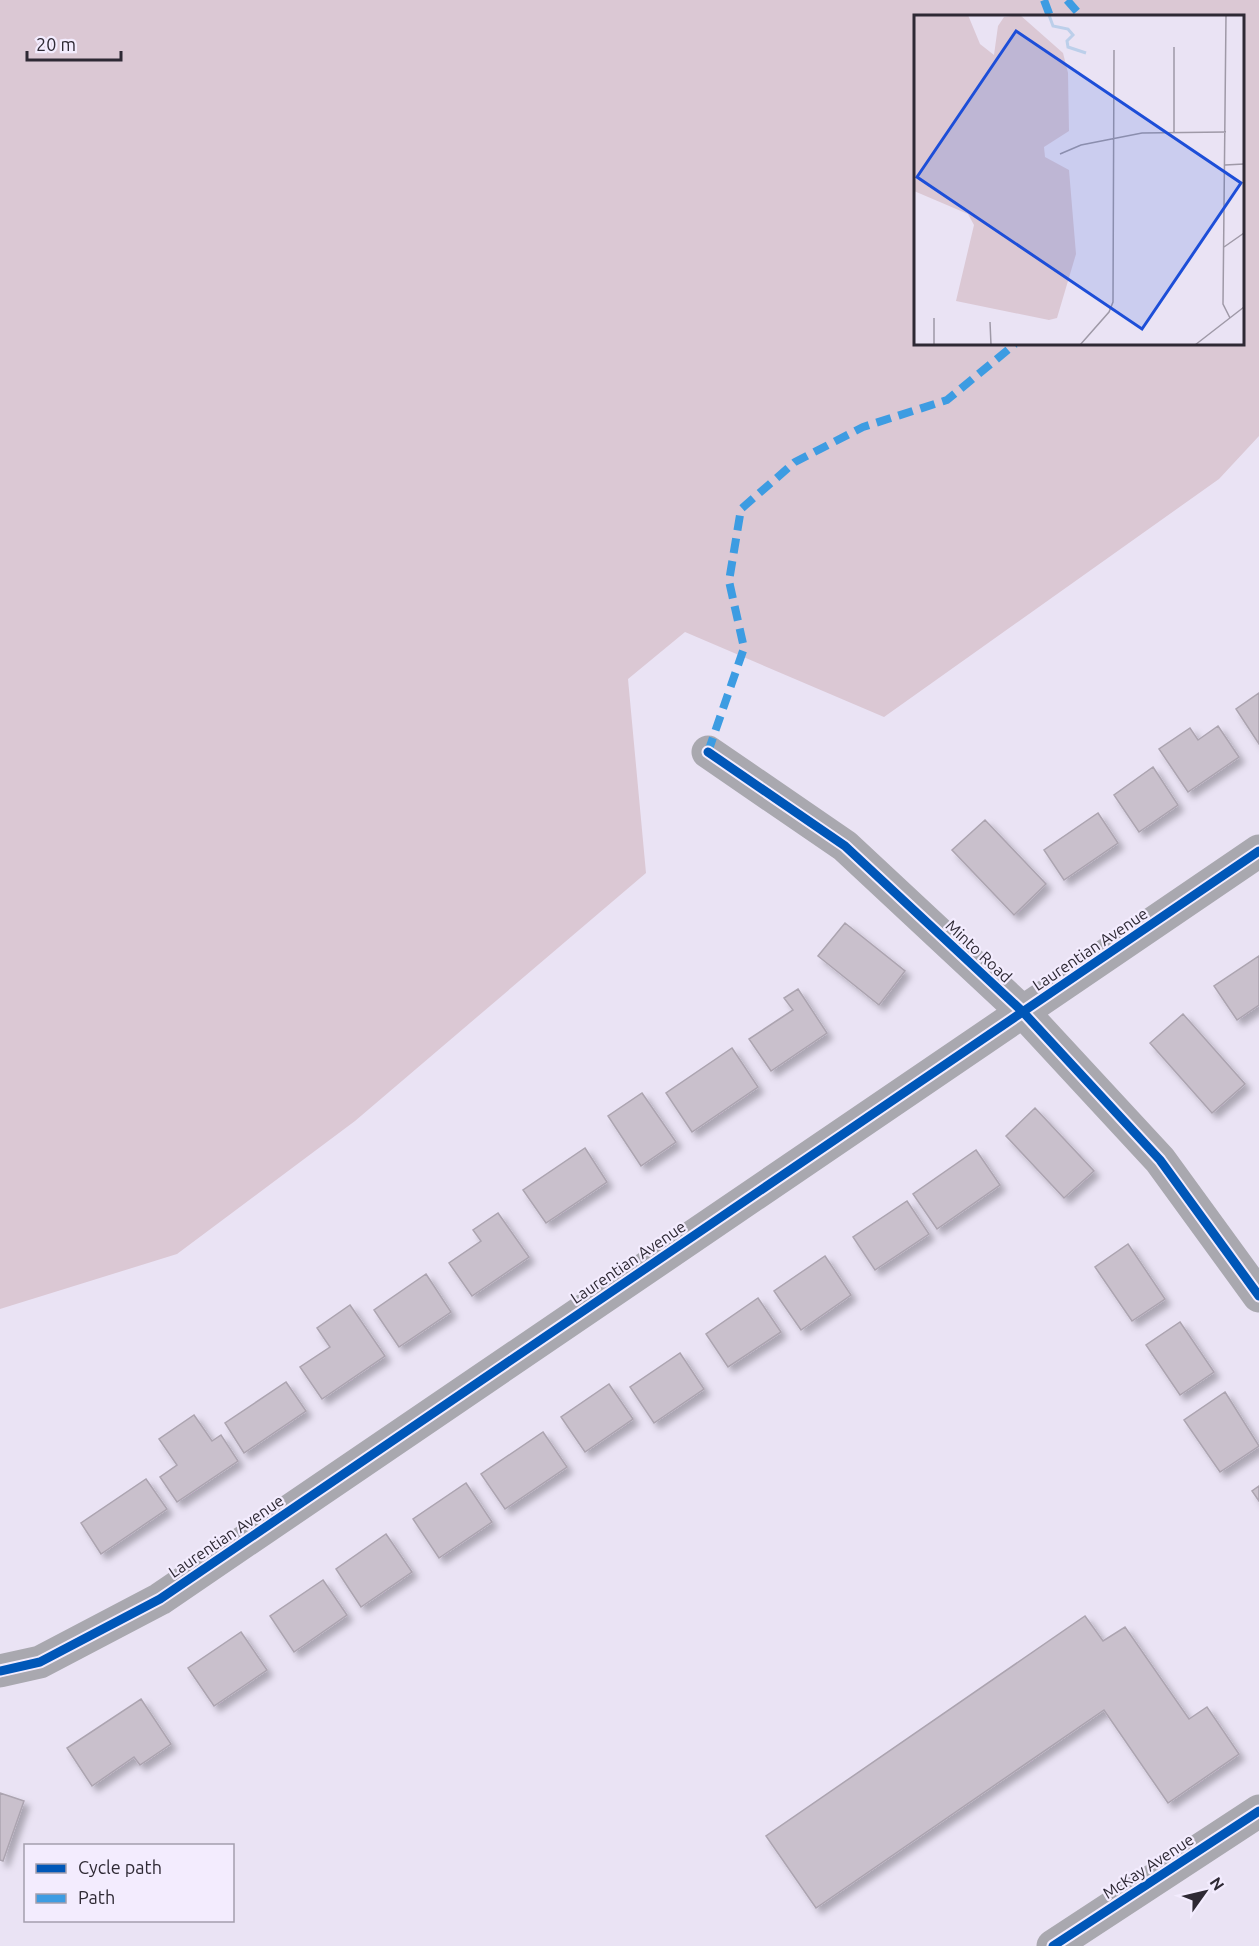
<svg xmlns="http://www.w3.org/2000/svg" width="1259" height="1946" viewBox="0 0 1259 1946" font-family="Ubuntu,sans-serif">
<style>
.green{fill:#dbc8d4;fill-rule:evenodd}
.building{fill:#c9c0cc;stroke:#aca4b0;stroke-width:1.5;filter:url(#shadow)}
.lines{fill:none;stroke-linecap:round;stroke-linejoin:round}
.minor{stroke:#a9a8af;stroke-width:33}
.quiet{stroke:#3d9ce2;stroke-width:8;stroke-dasharray:15 8;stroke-linecap:butt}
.cycleway-casing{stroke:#f3ecfe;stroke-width:13}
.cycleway{stroke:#0057b8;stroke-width:9}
.labels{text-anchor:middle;stroke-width:4.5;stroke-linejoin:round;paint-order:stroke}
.street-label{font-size:16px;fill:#2e2934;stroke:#f3ecfe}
.inset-river{fill:none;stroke:#bccfea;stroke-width:3}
.inset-road{fill:none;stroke:#9f99a7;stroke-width:1.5}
.view{fill:#1d4ed8;fill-opacity:0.15;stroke:#1d4ed8;stroke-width:3}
.inset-edge{fill:none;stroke:#2e2934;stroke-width:3}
</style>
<defs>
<filter id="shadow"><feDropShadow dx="5.5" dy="5.5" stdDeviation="3" flood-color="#0004"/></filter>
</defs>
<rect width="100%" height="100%" fill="#eae3f4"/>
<path class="green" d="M0 0H1259V436L1219 479 884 717 685 632 628 679 646 873 355 1121 177 1254 0 1309ZM916 16H1242V344H916Z"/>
<path class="building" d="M1259 693V744L1236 709Z
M1218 726 1239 757 1188 792 1159 749 1190 728 1198 740Z
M1153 767 1178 805 1139 832 1114 795Z
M1098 813 1118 843 1064 880 1044 850Z
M985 820 1046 884 1014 915 952 850Z
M845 923 905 971 879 1005 818 956Z
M1259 956V1005L1237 1020 1214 986Z
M798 989 827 1033 771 1071 749 1039 793 1010 784 998Z
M1183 1014 1245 1084 1212 1113 1150 1043Z
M732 1048 758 1087 692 1132 666 1093Z
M642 1093 676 1142 641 1166 608 1116Z
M1035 1108 1094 1171 1064 1198 1006 1136Z
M585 1148 607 1182 546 1223 523 1190Z
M976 1150 1000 1185 937 1229 913 1194Z
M907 1201 929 1234 875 1270 853 1237Z
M498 1213 529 1257 472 1296 449 1263 481 1241 473 1230Z
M1128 1244 1165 1299 1132 1321 1095 1267Z
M825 1256 851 1295 801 1330 774 1291Z
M426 1274 451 1312 399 1347 374 1310Z
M758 1298 781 1332 728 1367 706 1334Z
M350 1305 385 1356 322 1399 300 1367 330 1347 317 1328Z
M1180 1322 1214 1372 1180 1395 1146 1345Z
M680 1353 704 1389 654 1423 630 1387Z
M286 1382 306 1411 244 1453 225 1423Z
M609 1384 633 1419 585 1452 561 1417Z
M1225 1392 1259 1446 1220 1472 1184 1420Z
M194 1415 212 1441 221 1435 238 1461 177 1502 160 1477 177 1465 159 1439Z
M543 1432 567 1467 505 1509 481 1474Z
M146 1479 167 1509 101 1554 81 1523Z
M466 1483 492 1522 439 1558 413 1519Z
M1259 1486V1501L1252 1491Z
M386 1534 412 1572 361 1607 336 1569Z
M323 1580 347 1615 294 1652 270 1616Z
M1085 1616 1103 1641 1125 1627 1189 1719 1207 1707 1239 1754 1168 1803 1104 1710 816 1908 766 1836Z
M241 1632 267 1670 214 1706 188 1668Z
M141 1699 171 1744 140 1765 134 1757 92 1786 67 1748Z
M0 1793 24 1801 3 1861 0 1860Z"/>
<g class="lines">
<path class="minor" d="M708 752 845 846 1023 1012 1160 1160 1259 1296
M0 1671 40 1662 160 1599 1259 851
M1053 1946 1259 1811"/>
<path class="quiet" d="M1044 0 1050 16
M1067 0 1081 16
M708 752 744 648 729 581 741 509 795 462 863 427 947 400 1015 344"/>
<g class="cycleway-casing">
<path id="cycleway" d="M708 752 845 846 1023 1012 1160 1160 1259 1296
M0 1671 40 1662 160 1599 1259 851
M1053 1946 1259 1811"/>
</g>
<use href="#cycleway" class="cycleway"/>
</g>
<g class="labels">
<g class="street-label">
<text transform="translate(1090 949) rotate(-34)" y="6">Laurentian Avenue</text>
<text transform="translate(979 951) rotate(43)" y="6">Minto Road</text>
<text transform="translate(628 1262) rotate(-34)" y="6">Laurentian Avenue</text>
<text transform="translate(226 1536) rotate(-34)" y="6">Laurentian Avenue</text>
<text transform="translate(1148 1866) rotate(-33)" y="6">McKay Avenue</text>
</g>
</g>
<g transform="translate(914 15)">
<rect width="330" height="330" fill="#eae3f4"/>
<path d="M0 0H54L66 29 80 40 84 11 90 2 106 0 149 38 154 58 155 116 130 132 131 142 155 155 162 239 143 303 135 305 42 286 60 210 54 199 0 176Z" fill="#dbc8d4"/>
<path class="inset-river" d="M135 0 139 11 154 14 159 20 153 26 154 32 172 38"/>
<path class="inset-road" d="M312 0 309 289 316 303M260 32V117M146 139 167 130 228 118 312 117M311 150 330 149M310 232 330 218M76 307 77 330M20 330V303M166 330 195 297 199 287 200 35M281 330 330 292"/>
<path class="view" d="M102 16 327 168 228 314 3 162Z"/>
<rect width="330" height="330" class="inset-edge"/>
</g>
<rect x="24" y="1844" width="210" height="78" fill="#f3ecfe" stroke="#a49ead" stroke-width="1.5"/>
<rect x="36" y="1864" width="30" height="9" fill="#0057b8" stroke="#a49ead" stroke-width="1.5"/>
<text x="78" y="1874" font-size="18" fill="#2e2934">Cycle path</text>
<rect x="36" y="1894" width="30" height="9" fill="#3d9ce2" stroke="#a49ead" stroke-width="1.5"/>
<text x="78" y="1904" font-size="18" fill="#2e2934">Path</text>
<g transform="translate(1205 1892) rotate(56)" stroke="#f3ecfe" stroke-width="4.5" paint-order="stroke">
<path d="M0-4.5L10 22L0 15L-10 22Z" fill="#2e2934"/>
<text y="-9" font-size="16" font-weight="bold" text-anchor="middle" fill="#2e2934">N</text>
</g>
<path d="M27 51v9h94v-9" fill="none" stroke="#2e2934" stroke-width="3"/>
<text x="36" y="51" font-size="18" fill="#2e2934" stroke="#f3ecfe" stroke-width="4.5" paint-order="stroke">20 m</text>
</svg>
